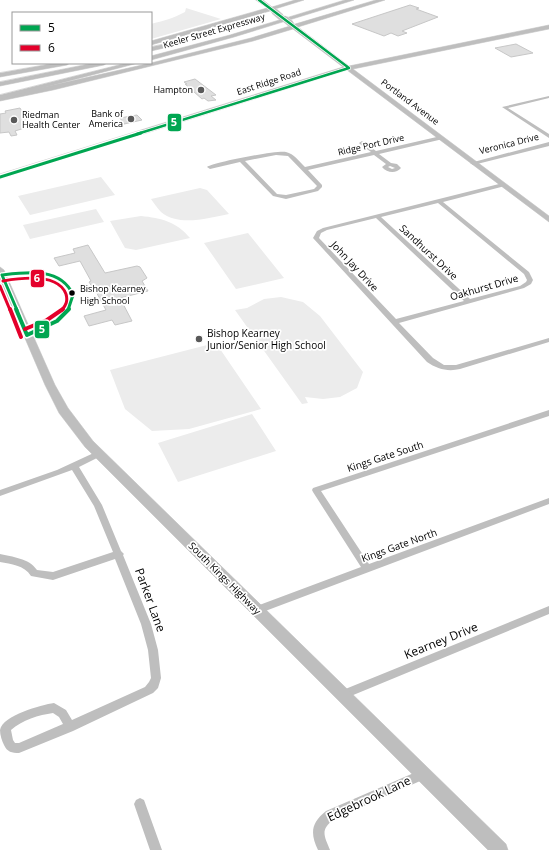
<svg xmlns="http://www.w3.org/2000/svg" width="549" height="850" viewBox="0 0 549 850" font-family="'Open Sans',sans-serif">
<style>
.green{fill:#ececec}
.building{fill:#dfdfdf;stroke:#c7c7c7}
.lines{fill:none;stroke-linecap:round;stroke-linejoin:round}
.major-casing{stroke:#dbdbdb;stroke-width:1}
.highway-casing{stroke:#dbdbdb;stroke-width:1}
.minor{fill:#bebebe;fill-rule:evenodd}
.major{fill:#bebebe;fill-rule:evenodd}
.highway{fill:#bebebe;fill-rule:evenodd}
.major-bridge-casing{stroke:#dbdbdb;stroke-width:7;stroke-linecap:butt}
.major-bridge{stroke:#bebebe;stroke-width:6}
.bus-1-far2-casing{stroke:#fff;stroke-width:4}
.bus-1-far1-casing{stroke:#fff;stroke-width:5.5}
.bus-1-casing{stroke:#fff;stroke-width:7}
.bus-2-far1-casing{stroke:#fff;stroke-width:5.5}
.bus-2-casing{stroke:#fff;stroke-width:7}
.bus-1-far2{stroke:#00a651;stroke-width:2.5}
.bus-1-far1{stroke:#00a651;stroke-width:3}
.bus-1{stroke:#00a651;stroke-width:4}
.bus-2-far1{stroke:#e4002b;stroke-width:3}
.bus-2{stroke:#e4002b;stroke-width:4}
.poi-dot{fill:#595959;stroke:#fff;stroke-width:1.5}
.bus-dot{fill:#000;stroke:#fff;stroke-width:1.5}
.labels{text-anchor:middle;stroke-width:3.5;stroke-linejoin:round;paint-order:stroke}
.far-street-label{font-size:9px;fill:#000;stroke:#fff}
.far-poi-label{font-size:9px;fill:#000;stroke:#fff;text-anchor:end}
.bus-label{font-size:9px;fill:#000;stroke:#fff;text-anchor:start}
.street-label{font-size:10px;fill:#000;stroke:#fff}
.poi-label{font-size:10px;fill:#000;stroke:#fff;text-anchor:start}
.near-street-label{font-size:12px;fill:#000;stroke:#fff}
.line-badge{stroke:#fff;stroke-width:1.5}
.badge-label{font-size:11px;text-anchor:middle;font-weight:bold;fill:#fff}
</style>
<rect width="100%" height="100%" fill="#fff"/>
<path class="green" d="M186 8 221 19 151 39V24C163 21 174 18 185 12Z
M101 177 115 195 30 215 18 196Z
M200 188 207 190 229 214C208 218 179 227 161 212 157 208 154 203 151 199Z
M96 209 104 222 30 239 23 225Z
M141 216C161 218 177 222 190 238L136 250 125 248 110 221Z
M248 233 284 278 236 289 204 243Z
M281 297 303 302 320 316 363 372 357 388 340 397 323 399 305 397 308 403 302 404 235 310 247 308 264 299Z
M211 344 218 346 261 409 189 429 152 431 125 409 110 370Z
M252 414 276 451 178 482 158 443Z"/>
<path class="building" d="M410 5 419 8 416 9 438 17 402 31 407 33 398 36 391 33 384 36 352 24Z
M516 44 533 53 511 57 495 48Z
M195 79 216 95 211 96 216 100 208 101 204 98 202 99 185 84H187L184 82Z
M20 108 31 126 15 131 17 135 11 136 9 132 0 133V114L6 113 5 111Z
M137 115 142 120 124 124 120 118Z
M88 245 105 273 137 266 140 267 147 278 142 281 148 291 120 298 132 321 115 325 112 320 89 326 84 316 106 310 94 288H93L89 282 91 281 80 261 59 266 54 258 75 253 73 249Z"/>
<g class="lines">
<g class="major-casing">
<path id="major" d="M256 0H263L272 7 295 0H304L275 9 276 12 270 11 151 45V41L267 8Z
M376 0H385L298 27 349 66 549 25V29L353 69 549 216V222L347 70 0 179V174L343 67 293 29 253 41 53 90 0 101V97L151 63 251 38 290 26V24H295Z
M56 63H70L67 65 0 77V73Z
M0 267 4 270 55 385 68 408 93 441 506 844 508 850H488L85 447 59 413 45 385 0 280Z"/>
</g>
<g class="highway-casing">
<path id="highway" d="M345 0H354L234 37 151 60V56L230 35Z
M175 42 178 44 177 45 151 51V47Z
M94 63H107L104 65 0 86V82Z
M127 63H138L0 99V95Z"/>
</g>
<path class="minor" d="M549 96V98L508 108 549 134V138L502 107Z
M441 136 444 138 443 139 379 154 391 163 397 164 401 168C396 174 387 173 382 167L386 164 374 155 308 170 322 185V187L318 191 286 199 273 196 240 162 210 169 207 167C215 162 277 150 286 152 294 154 299 161 305 167L371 152 360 144 359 143 362 141 376 151ZM276 155 288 156 317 186 314 189 286 195 277 194 245 161ZM390 166 395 168 392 169 388 167Z
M549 142V146L473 165 470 163Z
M503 183 506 185 505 186 443 202 529 272 533 280 531 284 524 288 399 323 433 358 444 365H456L549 338V342L460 369C448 372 437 369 427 362L313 238 317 231 323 228ZM438 203 524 274 527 280 526 282 520 286 470 299 381 217ZM376 218 464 301 396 319 319 238 321 233 327 230Z
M549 410V416L321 491 369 564 549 498V504L260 613 257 614 254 613 252 610 254 607 361 567 313 492 312 490 313 488Z
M98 451 102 454 101 456 79 467 102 505 121 551 124 554 123 555 151 624 158 650 161 678 158 688 153 693 73 731 19 753C12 753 7 752 4 745 2 741 0 735 0 730 3 715 41 705 54 703L66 710 72 720 145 687 149 682 151 678 148 650 141 624 115 559 53 580 31 576C24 565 11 564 0 562V554C12 557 29 558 37 570L53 572 113 552 94 506 72 470 0 496V490L57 470ZM53 713 59 717 63 724 19 743H15L13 740 11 730C22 720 39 715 53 713Z
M549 606V614L346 698 342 700 338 698 337 695 338 692Z
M423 769 427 770 429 774 427 778 334 819C320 830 324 835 330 850H318C310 833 311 823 326 811Z
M140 798 144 800 162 850H150L134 804 136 800Z"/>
<use href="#major" class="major"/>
<use href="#highway" class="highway"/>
<g class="major-bridge-casing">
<path id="major-bridge" d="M274 11 281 17
M285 19 291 24"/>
</g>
<use href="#major-bridge" class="major-bridge"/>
<g class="bus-1-far2-casing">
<path id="bus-1-far2" d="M259 0 349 68
M137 134 349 68"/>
</g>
<g class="bus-1-far1-casing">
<path id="bus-1-far1" d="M0 177 141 133
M17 310 2 275C27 272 61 267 73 295L68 310"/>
</g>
<g class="bus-1-casing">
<path id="bus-1" d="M16 309 27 335 57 321 69 309"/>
</g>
<g class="bus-2-far1-casing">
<path id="bus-2-far1" d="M3 281C20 278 58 273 66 294 68 301 66 305 62 310
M0 286 10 310"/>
</g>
<g class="bus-2-casing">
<path id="bus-2" d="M10 309 21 337
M25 329 47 320 63 309"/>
</g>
<use href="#bus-1-far2" class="bus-1-far2"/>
<use href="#bus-1-far1" class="bus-1-far1"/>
<use href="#bus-1" class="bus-1"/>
<use href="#bus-2-far1" class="bus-2-far1"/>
<use href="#bus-2" class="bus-2"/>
</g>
<g class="poi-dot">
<circle cx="201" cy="90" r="4"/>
<circle cx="131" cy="119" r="4"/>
<circle cx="14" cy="120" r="4"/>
<circle cx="199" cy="339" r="4"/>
</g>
<circle class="bus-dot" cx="72" cy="293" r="3.5"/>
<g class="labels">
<g class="far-street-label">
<text transform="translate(214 31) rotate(-16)" y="3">Keeler Street Expressway</text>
<text transform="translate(269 82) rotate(-18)" y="3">East Ridge Road</text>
<text transform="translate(410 102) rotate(37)" y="3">Portland Avenue</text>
<text transform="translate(509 144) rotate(-14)" y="3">Veronica Drive</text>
<text transform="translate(371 145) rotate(-13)" y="3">Ridge Port Drive</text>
</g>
<g class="far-poi-label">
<text x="193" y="93">Hampton</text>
<text x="123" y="117">Bank of<tspan x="123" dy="10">America</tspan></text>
<text x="22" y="118" text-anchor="start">Riedman<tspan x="22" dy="10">Health Center</tspan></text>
</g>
<g class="bus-label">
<text x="80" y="292">Bishop Kearney<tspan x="80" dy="12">High School</tspan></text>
</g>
<g class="street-label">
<text transform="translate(429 252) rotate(43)" y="4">Sandhurst Drive</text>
<text transform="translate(355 266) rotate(47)" y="4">John Jay Drive</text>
<text transform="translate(484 287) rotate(-16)" y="4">Oakhurst Drive</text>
<text transform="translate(385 456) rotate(-18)" y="4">Kings Gate South</text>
<text transform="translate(399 545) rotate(-20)" y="4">Kings Gate North</text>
<text transform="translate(225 578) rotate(45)" y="4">South Kings Highway</text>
</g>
<g class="poi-label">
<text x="207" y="337">Bishop Kearney<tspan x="207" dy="12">Junior/Senior High School</tspan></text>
</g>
<g class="near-street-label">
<text transform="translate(150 600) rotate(70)" y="4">Parker Lane</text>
<text transform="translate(441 641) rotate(-22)" y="4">Kearney Drive</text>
<text transform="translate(369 799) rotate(-25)" y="4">Edgebrook Lane</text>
</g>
</g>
<g class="line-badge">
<rect x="167" y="113" width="15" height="19" rx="4" fill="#00a651"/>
<rect x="30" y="269" width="15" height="19" rx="4" fill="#e4002b"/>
<rect x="34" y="320" width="16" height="19" rx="4" fill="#00a651"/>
</g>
<g class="badge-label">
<text x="174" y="126">5</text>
<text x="37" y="282">6</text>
<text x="42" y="333">5</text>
</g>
<rect x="12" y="12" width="140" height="52" fill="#ffffff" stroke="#999999"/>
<rect x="20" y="25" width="20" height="6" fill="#00a651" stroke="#999999"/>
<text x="48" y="32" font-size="12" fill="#000000">5</text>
<rect x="20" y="45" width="20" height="6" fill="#e4002b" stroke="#999999"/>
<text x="48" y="52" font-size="12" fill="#000000">6</text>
</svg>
